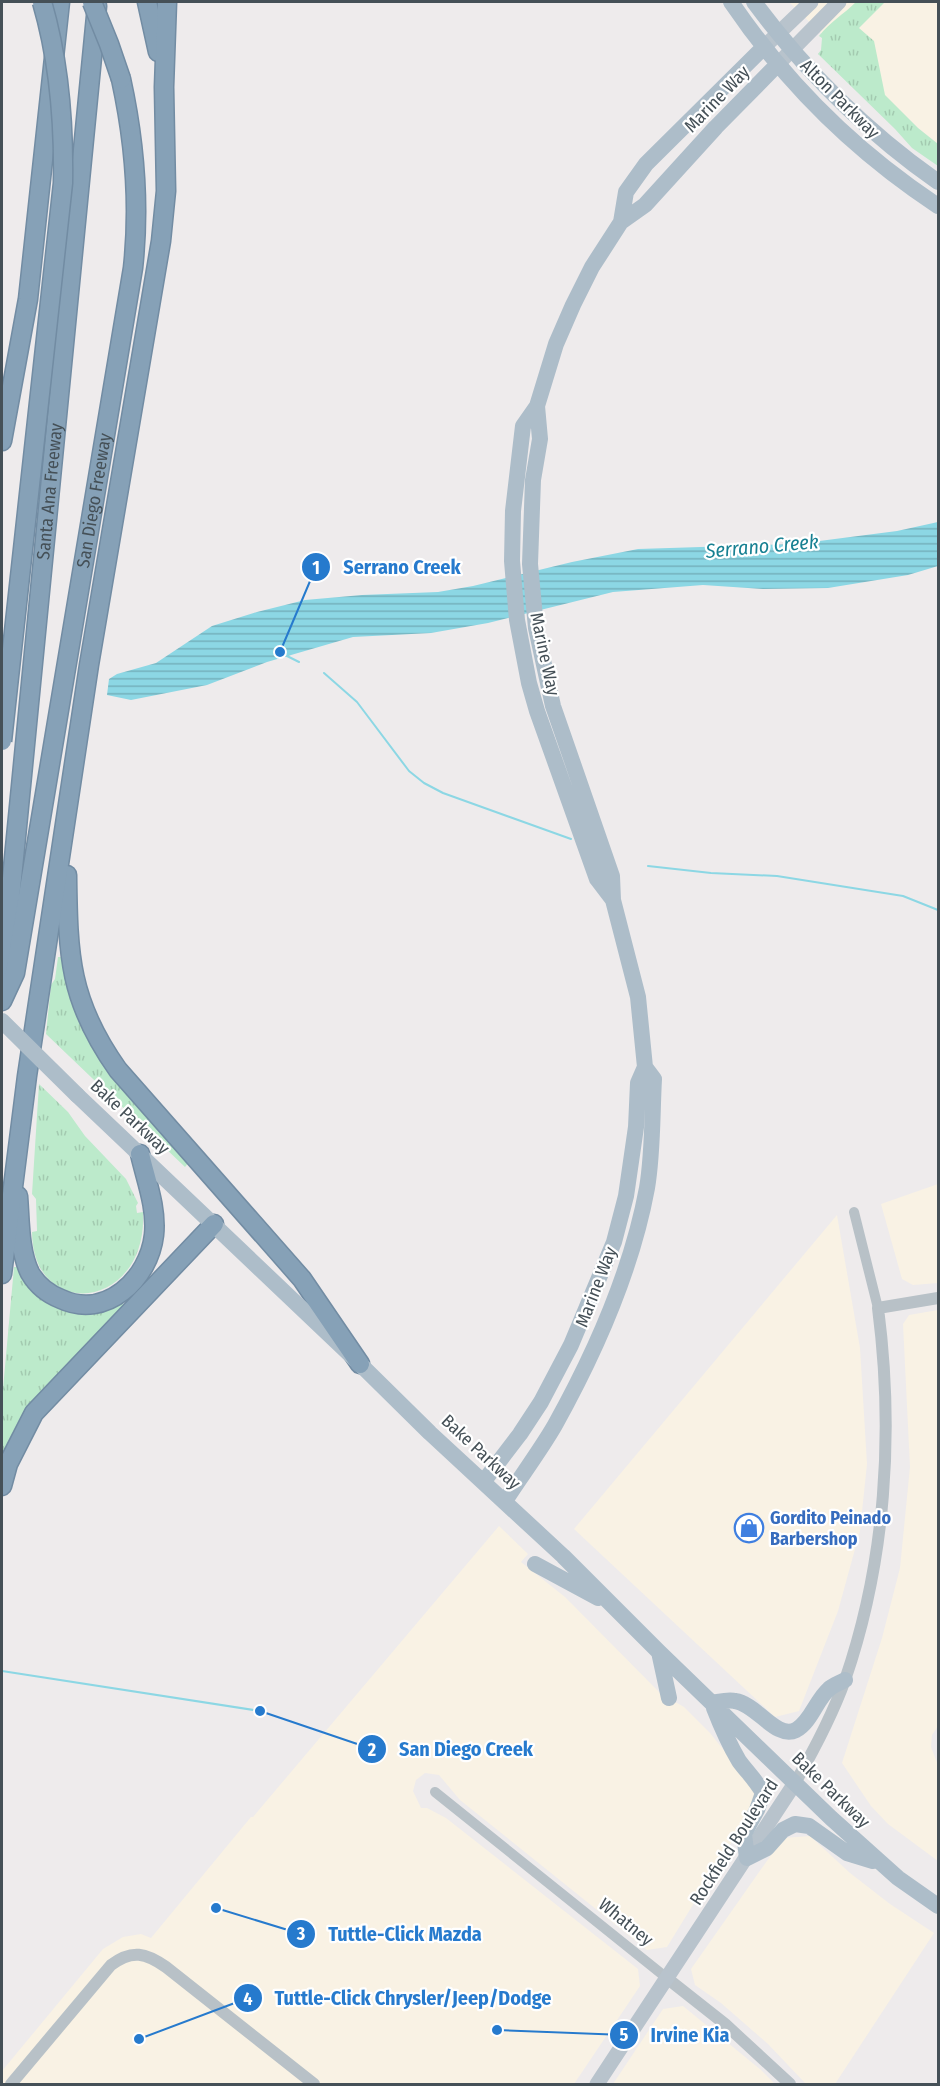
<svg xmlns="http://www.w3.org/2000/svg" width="940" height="2086" viewBox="0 0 940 2086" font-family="'Fira Sans Condensed',sans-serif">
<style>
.commercial{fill:#f9f2e4}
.grass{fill:url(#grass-tufts)}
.water{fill:url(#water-rules)}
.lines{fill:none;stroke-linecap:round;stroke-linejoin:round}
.stream{stroke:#8cd7e4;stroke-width:2}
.motorway-casing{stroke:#728ca3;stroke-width:21}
.minor{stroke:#b8c1c7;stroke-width:10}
.tertiary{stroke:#b8c1c7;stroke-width:12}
.secondary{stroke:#b8c3cc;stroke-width:15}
.primary{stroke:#adbdc9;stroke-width:16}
.motorway{stroke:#86a1b7;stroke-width:18}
.motorway-bridge-casing{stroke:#728ca3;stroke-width:21;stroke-linecap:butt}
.primary-bridge{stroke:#adbdc9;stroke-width:16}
.motorway-bridge{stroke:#86a1b7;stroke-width:18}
.labels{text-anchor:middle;stroke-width:4.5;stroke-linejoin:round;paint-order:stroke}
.street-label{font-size:18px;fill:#455057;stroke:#fff}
.shop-label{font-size:18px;font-weight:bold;fill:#366cbe;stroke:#fff;text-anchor:start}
.water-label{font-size:20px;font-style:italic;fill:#178092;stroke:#fff}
.leader{fill:none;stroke:#267acd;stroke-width:2}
.callout-dot{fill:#267acd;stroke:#fff;stroke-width:2}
.mark-label{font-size:18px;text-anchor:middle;font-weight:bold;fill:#fff}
.callout-label{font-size:20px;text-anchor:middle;font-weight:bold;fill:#267acd;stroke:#fff;stroke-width:4.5;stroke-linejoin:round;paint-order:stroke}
</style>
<defs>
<pattern id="grass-tufts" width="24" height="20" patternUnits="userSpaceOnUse" patternTransform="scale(1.5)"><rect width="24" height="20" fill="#bceacb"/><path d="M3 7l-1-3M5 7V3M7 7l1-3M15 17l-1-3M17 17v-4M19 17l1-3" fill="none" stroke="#a3cab0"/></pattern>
<pattern id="water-rules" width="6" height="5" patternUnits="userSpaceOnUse" patternTransform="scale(1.5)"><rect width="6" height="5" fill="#8cd7e4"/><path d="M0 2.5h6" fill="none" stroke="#74b1bc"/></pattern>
</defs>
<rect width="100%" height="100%" fill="#eeebec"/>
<path class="commercial" d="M789 2H938V144L918 128Z
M938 1184V1283L913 1285 902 1279 881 1204Z
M837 1215 860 1348 867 1464 860 1531 838 1611 799 1711 775 1717 574 1529Z
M938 1310V1726L932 1735 931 1747 938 1765V1861L888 1824 871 1806 842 1763 882 1638 900 1568 910 1467 903 1324 909 1315Z
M499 1526 528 1554 521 1562 565 1597 661 1694 684 1707 710 1733 747 1779 758 1799 667 1947 647 1950 460 1800 439 1775 425 1773 416 1780 413 1791 421 1808H427L446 1818 638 1969 640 1986 574 2084H2V2071L103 1949 123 1937 141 1934 151 1938 251 1817H253Z
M810 1836 850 1873 890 1904 934 1933 835 2084H806L768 2044 721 2003 695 1985 691 1969 783 1838Z
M683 2006 761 2070 775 2084H613L663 2009Z"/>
<path class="grass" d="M856 2H885L859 28 874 41 885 95 918 128 938 144V166L912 148 895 129 818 54 821 50 822 38 819 36C830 22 844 14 856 2Z
M58 957H62L67 980 190 1161 185 1167 46 1034 51 985 55 979Z
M39 1084 68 1112 85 1136 126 1179 138 1203 136 1206 137 1213 143 1212C148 1310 33 1323 32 1232L37 1231 36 1199 32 1194Z
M14 1267H19L43 1298 119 1300 125 1306 44 1388 23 1416 2 1460V1400Z"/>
<path class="water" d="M938 522V566L908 575 828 588 763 589 703 585 613 592 488 623 431 633 353 637 267 662 207 685 131 700 107 695 109 679 117 674 156 663 212 626 257 612 305 600 362 595 438 592 473 586 572 562 638 549 796 544 897 531Z"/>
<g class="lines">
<path class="stream" d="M285 655 299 662
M324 673 357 702 409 771 424 783 443 793 571 839
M648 866 711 873 777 876 903 896 938 910
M2 1671 260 1711"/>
<g class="motorway-casing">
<g id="motorway">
<path d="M147 2 158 52"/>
<path d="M2 441 28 299 60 2"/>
<path d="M67 875C68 956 69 1001 118 1070L302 1279 360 1364"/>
<path id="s1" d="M2 981 97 6"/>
<path id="s2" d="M2 1001 15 973 133 268C140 204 135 143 121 79"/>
<path d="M18 1196C20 1220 19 1251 30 1273 37 1285 48 1294 61 1299 106 1320 149 1279 154 1235 157 1208 146 1180 140 1154"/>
<path d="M2 1274 27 1076 89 665 161 241 166 191 164 87 167 2"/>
<path d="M2 1486 8 1464 34 1413 214 1224"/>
</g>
</g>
<path class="minor" d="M854 1212 878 1308
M435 1792 668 1979"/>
<path class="tertiary" d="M795 1783C814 1750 832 1716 845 1680 886 1561 894 1432 878 1308L938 1298
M668 1979 725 2024 790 2084
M11 2084 111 1965C132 1949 146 1953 166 1967L314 2084"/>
<path class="secondary" d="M764 47 811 2
M778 64 839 2
M597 2084 795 1783"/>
<path class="primary" d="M731 2C786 83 856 152 938 206
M754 2C806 72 867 132 938 182
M621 222 626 192 646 164 764 47
M613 900 597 879 537 711 529 683 517 620 512 561 513 511 523 426 537 406 556 344 573 305 592 267 621 222 645 205 716 127 778 64
M77 1095 360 1364 430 1433 563 1556 659 1652 831 1818 898 1878 938 1906
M484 1481 520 1434 541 1402 571 1345 614 1242 626 1196 636 1127 638 1083 645 1067 638 997 613 900 612 876 553 706 536 628 530 564 533 480 540 439 537 406
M505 1501C521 1476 540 1451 555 1425 595 1353 632 1269 647 1188 653 1153 652 1115 654 1079L645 1067
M535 1564 598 1598
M659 1652 669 1698
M712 1703C719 1702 728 1699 735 1701 757 1704 776 1740 796 1730 811 1722 816 1700 829 1689 833 1685 840 1683 845 1680
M714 1708C721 1726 729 1744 739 1761 747 1772 756 1780 763 1793L757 1810 744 1834 747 1858 767 1848 783 1830 795 1824 809 1826 847 1853 873 1861"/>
<use href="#motorway" class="motorway"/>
<g class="motorway-bridge-casing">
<path id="motorway-bridge" d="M92 2 109 44 121 79
M2 741 63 183C64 122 59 60 42 2"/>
</g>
<path class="primary-bridge" d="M2 1021 77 1095"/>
<use href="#motorway-bridge" class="motorway-bridge"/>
</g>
<defs>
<g id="shop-ring" transform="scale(1.5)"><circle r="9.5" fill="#fff" stroke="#3f7fe0" stroke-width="1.5"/><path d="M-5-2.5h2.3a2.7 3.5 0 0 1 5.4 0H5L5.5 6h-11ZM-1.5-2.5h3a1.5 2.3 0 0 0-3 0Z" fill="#3f7fe0"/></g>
</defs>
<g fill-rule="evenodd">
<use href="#shop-ring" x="749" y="1528"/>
</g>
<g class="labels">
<g class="street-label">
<text transform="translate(717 99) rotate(-46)" y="6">Marine Way</text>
<text transform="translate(840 99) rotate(45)" y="6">Alton Parkway</text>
<text dy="6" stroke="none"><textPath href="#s1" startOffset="492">Santa Ana Freeway</textPath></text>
<text dy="6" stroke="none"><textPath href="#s2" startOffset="510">San Diego Freeway</textPath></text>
<text transform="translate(545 654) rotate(78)" y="6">Marine Way</text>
<text transform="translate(130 1117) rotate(43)" y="6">Bake Parkway</text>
<text transform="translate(596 1287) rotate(-69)" y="6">Marine Way</text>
<text transform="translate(481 1452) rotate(43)" y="6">Bake Parkway</text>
<text transform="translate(831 1790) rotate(44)" y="6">Bake Parkway</text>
<text transform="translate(734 1842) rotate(-57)" y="6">Rockfield Boulevard</text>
<text transform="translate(626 1922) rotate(39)" y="6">Whatney</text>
</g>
<g class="shop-label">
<text x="770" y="1524">Gordito Peinado<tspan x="770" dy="21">Barbershop</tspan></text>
</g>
<g class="water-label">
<text transform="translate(762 546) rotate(-5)" y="7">Serrano Creek</text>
</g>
</g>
<path class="leader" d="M280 652L316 567M260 1711L372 1749M216 1908L301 1934M139 2039L248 1998M497 2030L624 2035"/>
<g class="callout-dot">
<circle cx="280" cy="652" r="6"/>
<circle cx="260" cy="1711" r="6"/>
<circle cx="216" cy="1908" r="6"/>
<circle cx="139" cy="2039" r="6"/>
<circle cx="497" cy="2030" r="6"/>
<circle cx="316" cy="567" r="15"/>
<circle cx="372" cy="1749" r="15"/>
<circle cx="301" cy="1934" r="15"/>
<circle cx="248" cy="1998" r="15"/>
<circle cx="624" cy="2035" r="15"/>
</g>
<g class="mark-label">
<text x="316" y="574">1</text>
<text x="372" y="1756">2</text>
<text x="301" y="1940">3</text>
<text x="248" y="2005">4</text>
<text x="624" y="2041">5</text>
</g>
<g class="callout-label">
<text x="402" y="574">Serrano Creek</text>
<text x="466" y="1756">San Diego Creek</text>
<text x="405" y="1941">Tuttle-Click Mazda</text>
<text x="413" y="2005">Tuttle-Click Chrysler/Jeep/Dodge</text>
<text x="690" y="2042">Irvine Kia</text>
</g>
<rect width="940" height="2086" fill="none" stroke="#455057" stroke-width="6"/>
</svg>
